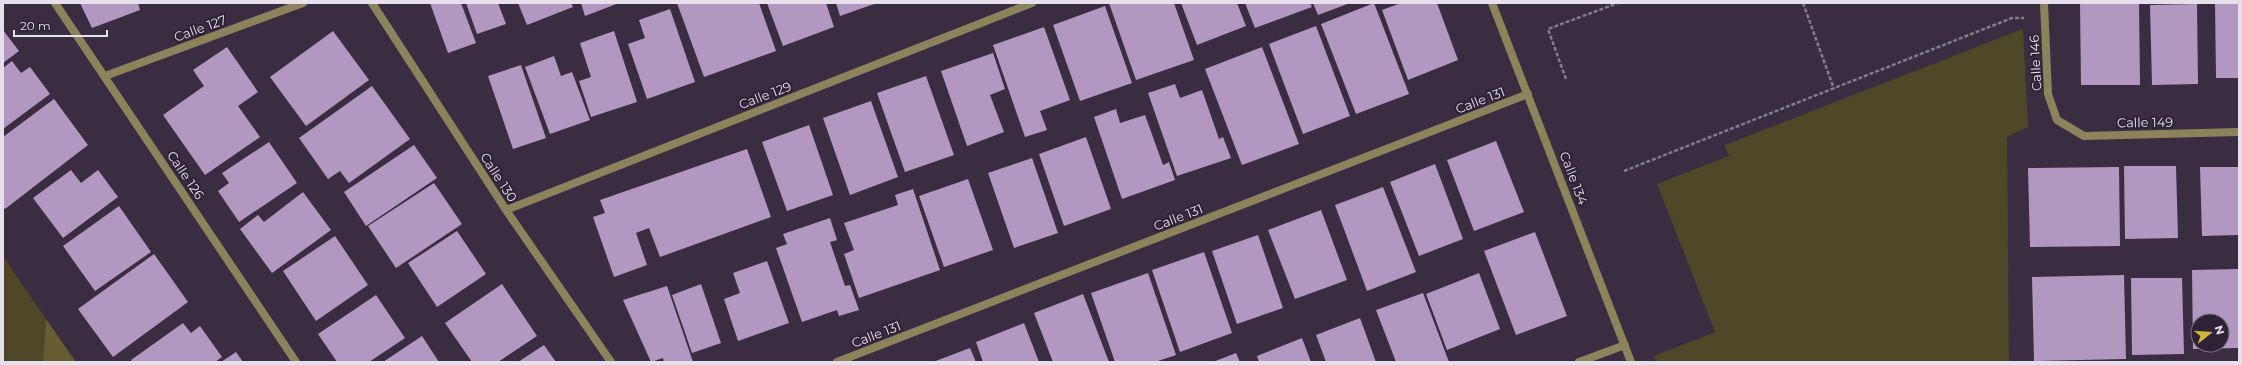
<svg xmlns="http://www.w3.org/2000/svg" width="2242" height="365" viewBox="0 0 2242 365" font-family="Montserrat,sans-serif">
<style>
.green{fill:#4e4828}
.forest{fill:#655d31}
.building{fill:#b298c0;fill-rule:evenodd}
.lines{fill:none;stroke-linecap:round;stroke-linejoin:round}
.path{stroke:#867b8d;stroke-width:2.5;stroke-dasharray:4 2;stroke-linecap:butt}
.street{stroke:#8b835c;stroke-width:8}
.labels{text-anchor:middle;stroke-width:4;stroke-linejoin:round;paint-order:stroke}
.street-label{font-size:13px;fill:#e7dfec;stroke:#302236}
</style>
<rect width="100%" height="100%" fill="#3a2c41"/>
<path class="green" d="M2023 29 2028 127 2007 137 2009 362H1656L1654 356 1715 332 1657 184 1729 156 1725 145Z
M3 256 46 319 43 362H3Z"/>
<path class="forest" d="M46 319 76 362H43Z"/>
<path class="building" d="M80 3H138L140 10 92 28Z
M430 3H461L476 43 448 53Z
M466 3H498L506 24 477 34Z
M518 3H571L573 7 527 25Z
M581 3H619L585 16Z
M677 3H759L776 51 704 77Z
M767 3H826L834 27 783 46Z
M836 3H877L840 16Z
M1109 3H1174L1194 60 1136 80Z
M1181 3H1237L1246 26 1197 45Z
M1245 3H1310L1312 7 1255 28Z
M1313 3H1350L1318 15Z
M1374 3 1409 94 1356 114 1321 24Z
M1401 3H1437L1458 60 1408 80 1382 10Z
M2080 3H2139L2140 85H2081Z
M2215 3H2239V78H2216Z
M2197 4 2198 84 2152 85 2150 5Z
M1105 6 1132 83 1080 101 1053 25Z
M670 9 695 82 647 99 628 44 645 38 639 20Z
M1316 26 1350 116 1303 134 1269 44Z
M1044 27 1070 100 1040 111 1047 130 1025 137 993 45Z
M3 30 19 51 3 63Z
M333 31 369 80 306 126 270 77Z
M614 31 637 102 591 117 579 81 591 77 580 43Z
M227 47 258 92 238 106 260 137 205 175 163 115 204 86 193 70Z
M1262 47 1299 144 1242 165 1205 69Z
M993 53 1005 89 990 95 1004 132 967 146 941 71Z
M554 56 561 76 572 72 590 120 550 134 525 67Z
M12 61 21 73 30 67 50 94 3 129V68Z
M521 65 546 138 513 149 488 76Z
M926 76 954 155 905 172 877 93Z
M1175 84 1180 98 1202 90 1219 139 1223 137 1231 158 1177 176 1148 93Z
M372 86 410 139 349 183 340 171 328 179 299 138Z
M54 99 88 145 5 209 3 207V137Z
M871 101 898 177 850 195 823 118Z
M1116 109 1120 123 1145 115 1163 165 1169 162 1175 180 1122 199 1094 117Z
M809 125 833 195 787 211 762 142Z
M1086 137 1111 209 1064 226 1039 154Z
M1496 141 1524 212 1474 231 1447 160Z
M269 142 297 183 239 222 218 191 229 183 222 173Z
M414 145 437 178 366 226 344 192Z
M747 149 771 217 660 257 649 228 636 233 647 265 614 277 593 217 605 213 600 200Z
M1032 158 1058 233 1014 248 988 173Z
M1435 164 1463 239 1419 256 1390 182Z
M2124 166H2176L2178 238 2125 239Z
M2119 167 2120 246 2030 247 2028 168Z
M2200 167H2239V235L2202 236Z
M71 170 81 183 98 170 118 197 63 238 33 198Z
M968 179 993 250 944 267 919 196Z
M434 183 462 224 396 268 368 226Z
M1383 187 1416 272 1367 291 1335 205Z
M913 189 940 270 859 298 844 254 854 250 844 223 898 205 895 195Z
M303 192 331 230 272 273 240 229 258 215 264 222Z
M119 206 151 252 95 291 63 246Z
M1321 210 1347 280 1295 299 1268 230Z
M830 218 837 240 830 242 845 286 850 285 859 310 839 316 837 310 802 322 776 248 787 244 783 234Z
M457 231 486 274 437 307 408 263Z
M1535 232 1567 316 1516 335 1484 251Z
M1258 235 1283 308 1237 324 1212 251Z
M335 236 368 285 316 321 283 271Z
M1204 252 1232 333 1180 352 1152 270Z
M154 254 188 302 113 357 78 309Z
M767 261 789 323 738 341 724 299 740 293 733 273Z
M2239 269V348L2193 349 2192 270ZM2198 321H2222V345H2198Z
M1148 273 1176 355 1155 362H1115L1091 293Z
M1479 273 1500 329 1447 350 1426 294Z
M2124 275 2126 359 2034 361 2032 277Z
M2131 278H2182L2184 354 2132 355Z
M502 284 537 336 498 362H472L445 323Z
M701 284 721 343 692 353 672 295Z
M667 286 693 362H664L663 358 651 362 623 300Z
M1423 293 1449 362H1396L1376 310Z
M1083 294 1109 362H1053L1034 313Z
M376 295 405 338 369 362H337L318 334Z
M1360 318 1376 362H1326L1316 335Z
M183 323 191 333 200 326 222 357 215 362H133L131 360Z
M1024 323 1039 362H983L976 342Z
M422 336 439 362H383Z
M1302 338 1311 362H1259L1257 356Z
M544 345 556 362H518Z
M970 348 976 362H933Z
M236 352 243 362H221Z
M1236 353 1240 362H1213Z"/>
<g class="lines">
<path class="path" d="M1803 3 1834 89
M1566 79 1548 29 1618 3
M1624 171 2012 18H2024"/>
<path class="street" d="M55 3 296 362
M372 3 506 210 611 362
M1492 3 1631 362
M2044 3 2048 94 2057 120 2084 136 2239 132
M105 76 303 3
M506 210 1032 3
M837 362 1528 94
M1579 362 1625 345"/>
</g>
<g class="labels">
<g class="street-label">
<text transform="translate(200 28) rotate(-20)" y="5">Calle 127</text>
<text transform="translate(2035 63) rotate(-93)" y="5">Calle 146</text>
<text transform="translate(765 95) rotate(-21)" y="5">Calle 129</text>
<text transform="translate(1480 100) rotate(-21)" y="5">Calle 131</text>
<text transform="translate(2145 122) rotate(-1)" y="5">Calle 149</text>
<text transform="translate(186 175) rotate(56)" y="5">Calle 126</text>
<text transform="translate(499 177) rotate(57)" y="5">Calle 130</text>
<text transform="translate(1574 178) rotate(69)" y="5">Calle 134</text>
<text transform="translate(1178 217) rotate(-21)" y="5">Calle 131</text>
<text transform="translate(876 334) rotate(-21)" y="5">Calle 131</text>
</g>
</g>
<rect width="2242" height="365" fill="none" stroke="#e7dfec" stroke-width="8"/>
<g transform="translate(2210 333) rotate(73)"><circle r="19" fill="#302236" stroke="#796e7f"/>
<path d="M0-3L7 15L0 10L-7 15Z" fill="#cfb837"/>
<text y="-6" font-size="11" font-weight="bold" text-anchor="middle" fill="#e7dfec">N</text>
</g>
<path d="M14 30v6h93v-6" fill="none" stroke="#e7dfec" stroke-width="2"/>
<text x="20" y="30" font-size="12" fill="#e7dfec" stroke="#302236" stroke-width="3" paint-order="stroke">20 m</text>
</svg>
